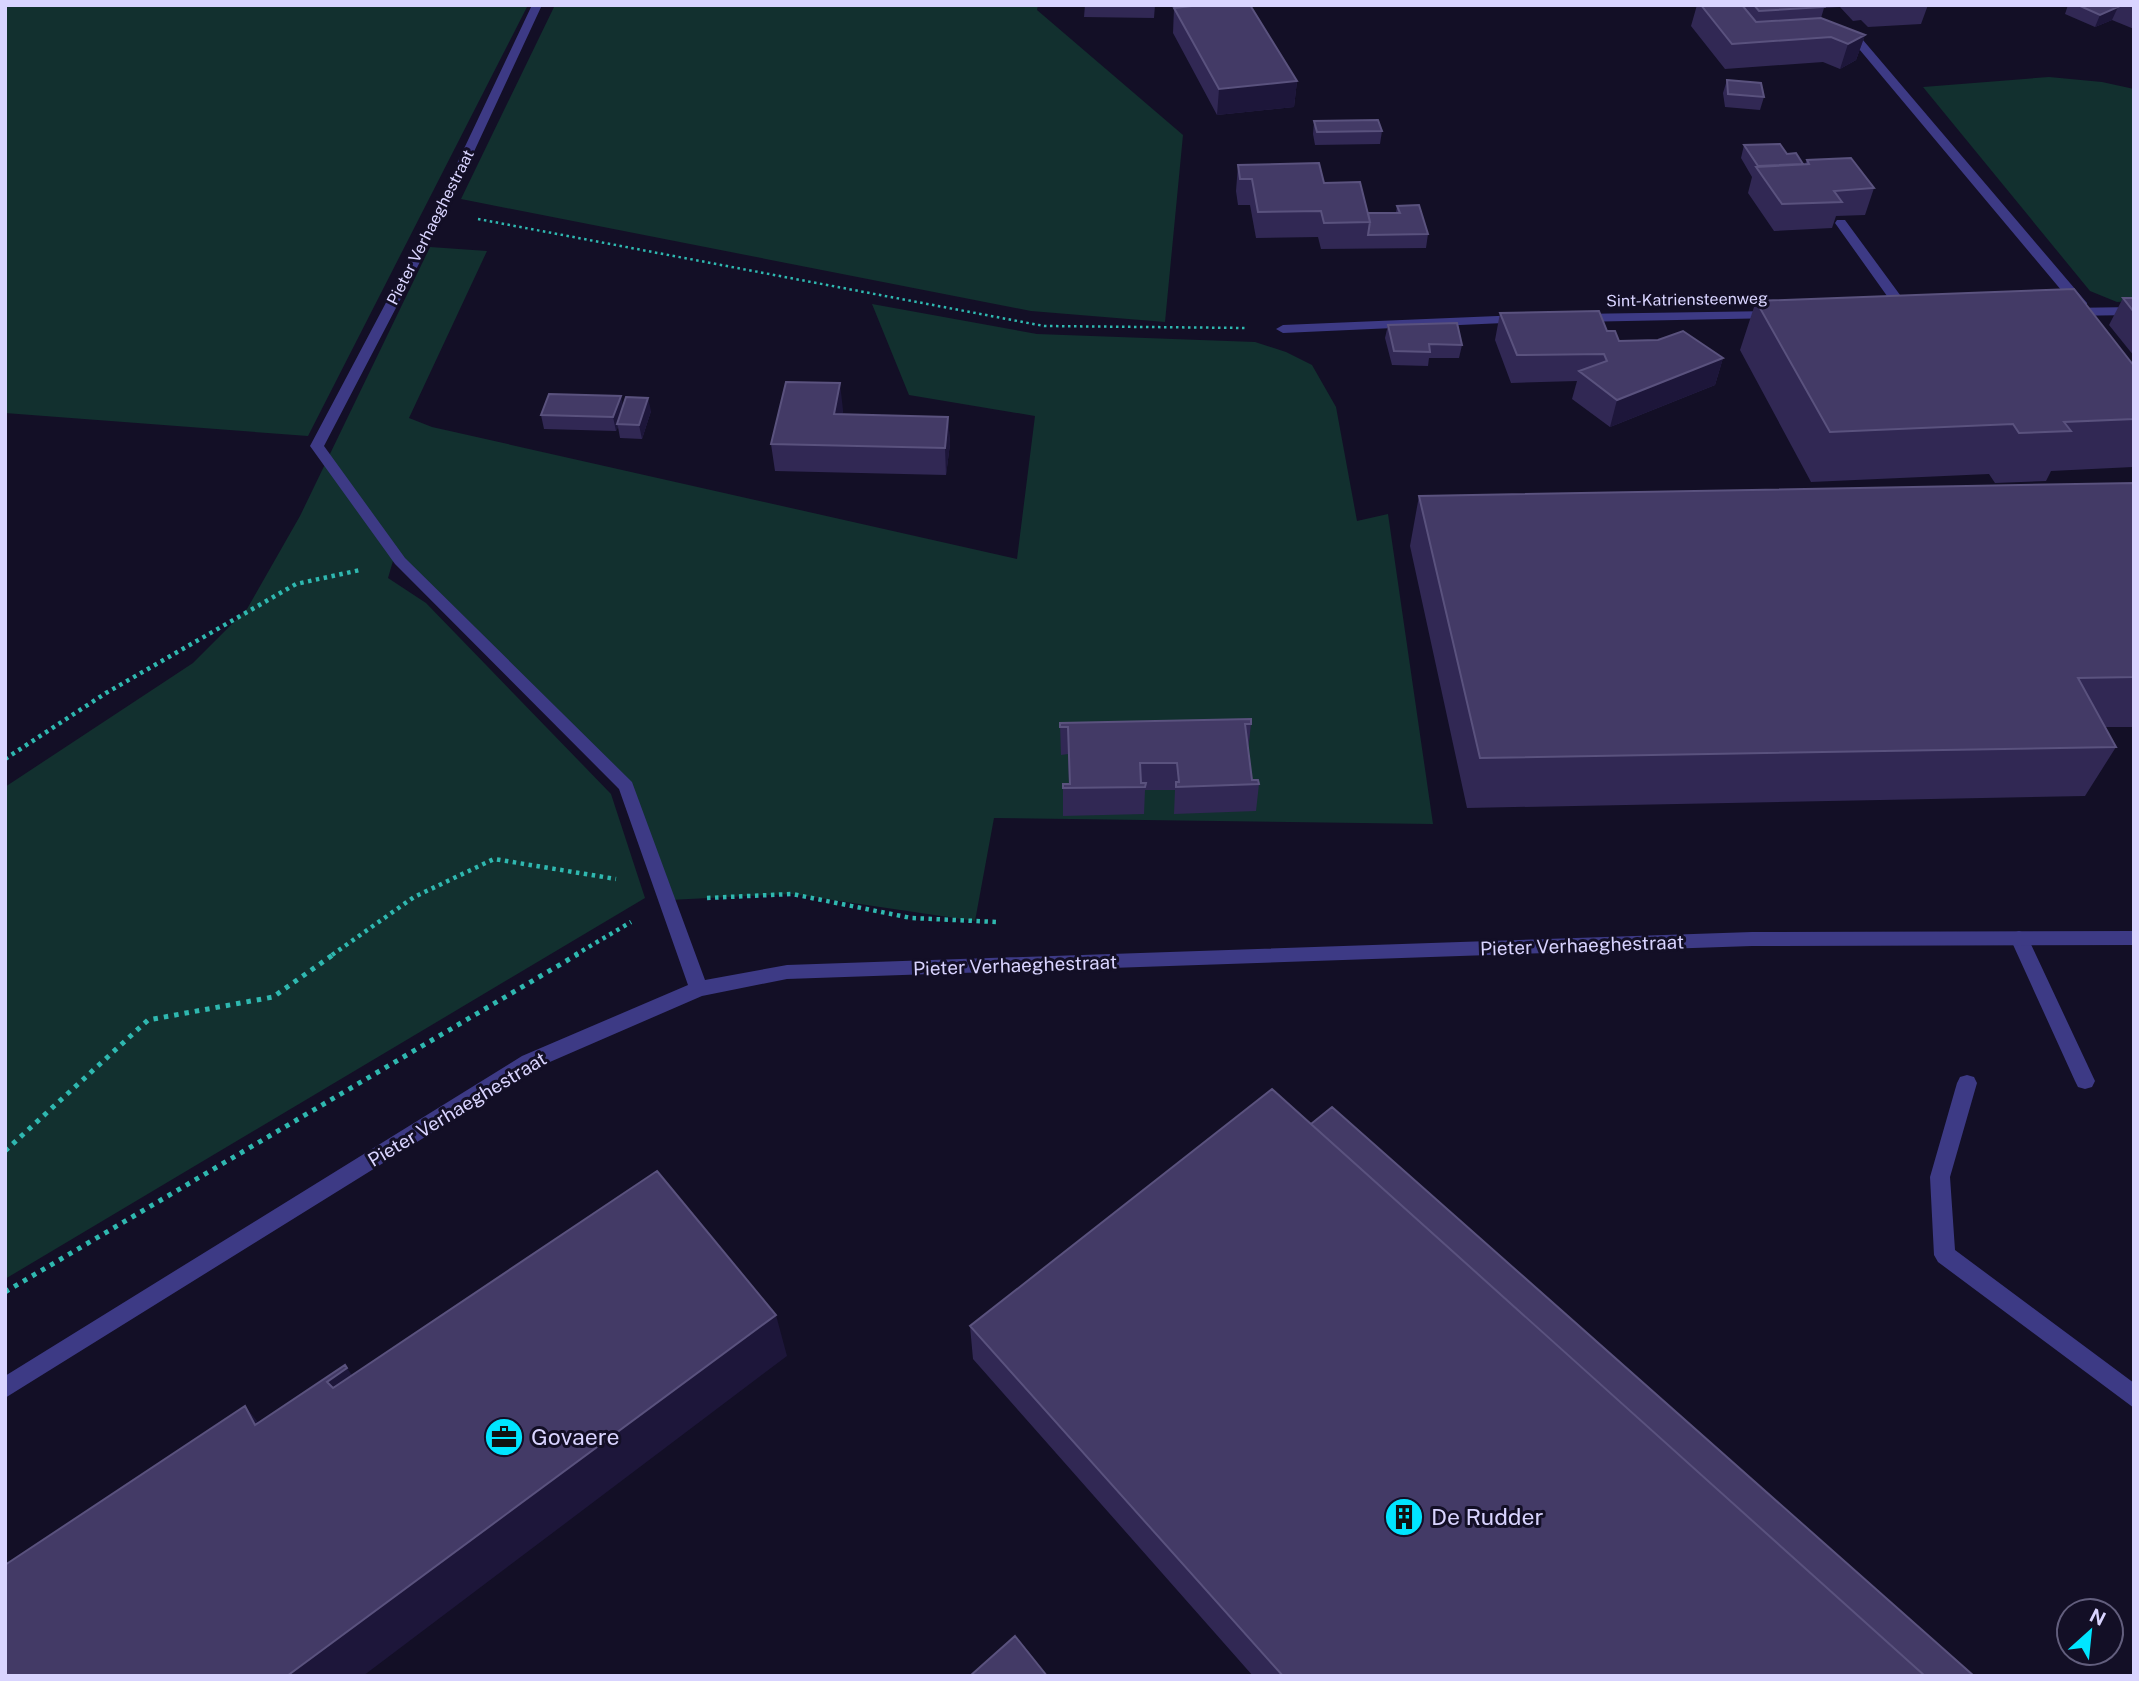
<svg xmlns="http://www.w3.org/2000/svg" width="2139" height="1681" viewBox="0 0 2139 1681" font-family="'Public Sans',sans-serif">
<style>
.green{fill:#12302f}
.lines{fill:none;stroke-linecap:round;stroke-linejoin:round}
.path-far2{stroke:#2fb8b0;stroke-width:2.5;stroke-dasharray:2.5 3.5;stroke-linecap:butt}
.path-far1{stroke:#2fb8b0;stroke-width:4.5;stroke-dasharray:3.5 4.5;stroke-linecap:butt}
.path{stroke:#2fb8b0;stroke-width:5;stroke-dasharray:4.5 6;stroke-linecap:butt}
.lane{fill:#3d3a85;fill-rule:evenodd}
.street{fill:#3d3a85;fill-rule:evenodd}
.wall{fill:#312854}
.shaded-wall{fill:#1d163a}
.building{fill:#433a66;stroke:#5a527e;stroke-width:2}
.labels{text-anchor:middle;stroke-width:6;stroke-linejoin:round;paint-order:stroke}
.far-street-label{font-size:16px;fill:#d9d4ff;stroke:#130f26}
.street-label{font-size:19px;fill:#d9d4ff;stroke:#130f26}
.near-poi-label{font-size:23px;fill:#d9d4ff;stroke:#130f26;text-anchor:start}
</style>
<rect width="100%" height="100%" fill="#130f26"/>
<path class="green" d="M5 5H528L308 436 5 413Z
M555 5H1038L1037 10 1183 135 1165 322 1031 311 461 199Z
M2049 77 2102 82 2134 89V301L2117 302 2090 291 1923 87Z
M430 247 487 251 409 418 432 427 1017 559 1035 416 909 395 872 304 1037 334 1255 342 1286 352 1312 365 1336 407 1357 521 1388 514 1433 824 994 818 975 921 792 894 669 900 626 786 395 554 388 578 426 603 611 794 645 898 5 1279V787L193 663 247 609 300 516Z"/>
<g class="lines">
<path class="path-far2" d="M478 219 1044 326 1247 328"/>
<path class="path-far1" d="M5 759 106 693 296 584 360 570
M707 898 792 894 911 918 997 922
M332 955 414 897 494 859 616 879
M575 955 631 922"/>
<path class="path" d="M5 1151 148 1020 273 997 334 954
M5 1292 578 954"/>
<path class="lane" d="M1849 33H1857L2087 303V309H2077L1849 37Z
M1837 220H1845L1914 314 1912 317H1902L1835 223Z
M2019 931 2025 933 2028 938 2095 1081 2092 1087 2085 1089 2078 1087 2075 1081 2010 938 2013 933Z
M1967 1075 1974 1077 1977 1083 1950 1177 1955 1250 2134 1383V1408L1938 1262 1934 1255 1930 1177 1957 1083 1960 1077Z"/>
<path class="street" d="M532 5H542L446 212 324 446 405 558 632 782 705 980 787 965 1752 932 2134 931V945L1752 946 787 979 702 996 536 1068 5 1398V1376L522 1056 688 985 619 789 395 564 310 446 434 212Z
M2134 307V315L2067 316 2060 312 2067 308Z
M1773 311 1780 315 1778 318 1577 322 1570 318 1577 314Z
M1521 315 1526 316V322L1283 333 1276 329 1283 325Z"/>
</g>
<path class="wall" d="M1085 5H1155L1154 18 1084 17Z
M1697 5H1928L1921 24 1868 27 1861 20 1853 21 1840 7 1824 8 1821 18 1865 35 1856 60 1840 69 1823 62 1725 69 1691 26Z
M2068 5H2134V29L2112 20 2095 27 2065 14Z
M1174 8 1297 81 1294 107 1217 115 1173 33Z
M1727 80 1764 97 1760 110 1725 107 1723 93Z
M1314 121 1382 131 1380 144 1315 145 1313 134Z
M1744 145 1787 154 1803 164H1805L1807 160 1874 188 1865 215 1836 216 1832 228 1774 231 1748 193 1752 177 1741 158Z
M1238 165 1324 183 1368 213H1396L1397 206 1428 234 1426 248 1321 249 1318 237 1256 238 1250 205H1238L1236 191Z
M2123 298H2134V356L2109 325Z
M1756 301 2134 366V466L2133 467 2051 471 2046 481 1995 483 1989 474 1811 482 1740 350Z
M1500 313 1607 331 1619 341 1723 358 1715 385 1610 427 1572 399 1577 381 1511 383 1495 340Z
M1388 325 1462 345 1459 358H1429L1428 366 1392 365 1385 338Z
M623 406 651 411 642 439 620 438 618 427 616 431 544 429 541 415Z
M843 410 842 414 948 417 950 444 946 475 775 471 771 444Z
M2134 483V727H2105L2116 747 2085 796 1467 808 1410 546 1419 496Z
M1060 723 1251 724 1248 751 1252 780 1259 784 1256 811 1174 814 1175 790H1145L1144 814 1063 816V784H1069L1068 754 1061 755Z
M1310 1124 1974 1676H1253L973 1359 970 1326Z"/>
<path class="shaded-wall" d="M2118 7 2112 20 2095 27 2100 15Z
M1865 35 1856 60 1840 69 1848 44Z
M1297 81 1294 107 1217 115 1219 89Z
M1723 358 1715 385 1610 427 1617 400Z
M840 383 843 410 837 441 834 414Z
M621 396 624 410 617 424 618 427 616 431 613 417Z
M648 398 651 411 642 439 639 425Z
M948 417 950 444 946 475 945 448Z
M776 1315 787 1356 363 1676H287Z
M347 1368 375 1409 356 1422 327 1382Z
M245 1406 277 1446 255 1425Z"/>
<path class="building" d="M1201 5H1250L1297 81 1219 89 1174 8Z
M1701 5H1742L1756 22 1821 18 1865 35 1848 44 1831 37 1732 44Z
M1754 5H1822L1824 7 1759 11Z
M2078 5H2112L2118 7 2100 15Z
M1727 80 1761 83 1764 97 1728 94Z
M1378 120 1382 131 1317 132 1314 121Z
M1780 144 1787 154 1796 153 1803 164 1758 166 1744 145Z
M1851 158 1874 188 1834 191 1842 202 1782 204 1756 167 1809 164 1807 160Z
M1319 163 1324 183 1360 182 1370 222 1324 223 1321 211 1258 212 1252 179H1240L1238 165Z
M1419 205 1428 234 1368 235 1370 222 1368 213H1400L1397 206Z
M2074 289 2134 366V419L2064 422 2071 431 2019 433 2013 424 1830 432 1756 301Z
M2123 298H2134V312Z
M1599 311 1607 331H1615L1619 341 1658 340 1683 331 1723 358 1617 400 1579 371 1607 361 1604 354 1517 355 1500 313Z
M1457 323 1462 345 1429 344 1430 352 1394 351 1388 325Z
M786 382 840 383 834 414 948 417 945 448 771 444Z
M549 394 621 396 613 417 541 415Z
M626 397 648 398 639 425 617 424Z
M2134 483V677L2078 678 2116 747 1480 758 1419 496Z
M1251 719V724H1245L1252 780H1258L1259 784 1176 787V782H1179L1177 763H1140L1141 783H1146L1145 787 1063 788V784H1070L1068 727H1060V723Z
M1272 1089 1925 1676H1283L970 1326Z
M1332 1107 1974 1676H1925L1311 1124Z
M657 1171 776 1315 287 1676H5V1565L245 1406 255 1425 345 1365 347 1368 327 1382 333 1388Z
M1015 1636 1047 1676H970Z"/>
<defs>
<g id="office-disc" transform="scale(2.0125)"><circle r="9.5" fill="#00e5ff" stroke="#130f26"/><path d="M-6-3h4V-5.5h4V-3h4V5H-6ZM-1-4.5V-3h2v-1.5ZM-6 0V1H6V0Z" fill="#111"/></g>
<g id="building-disc" transform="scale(2.0125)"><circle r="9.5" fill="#00e5ff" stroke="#130f26"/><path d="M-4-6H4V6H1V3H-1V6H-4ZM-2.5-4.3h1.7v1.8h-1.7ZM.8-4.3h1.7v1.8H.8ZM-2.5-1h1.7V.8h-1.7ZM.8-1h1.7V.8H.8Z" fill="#111"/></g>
</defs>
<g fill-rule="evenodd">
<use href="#office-disc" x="504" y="1437"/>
<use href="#building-disc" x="1404" y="1517"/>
</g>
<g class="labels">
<g class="far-street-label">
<text transform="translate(430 227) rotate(-63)" y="6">Pieter Verhaeghestraat</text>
<text transform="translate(1687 299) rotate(-1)" y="6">Sint-Katriensteenweg</text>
</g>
<g class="street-label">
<text transform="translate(1582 945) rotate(-2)" y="7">Pieter Verhaeghestraat</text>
<text transform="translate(1015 965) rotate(-2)" y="7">Pieter Verhaeghestraat</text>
<text transform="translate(457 1109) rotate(-31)" y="7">Pieter Verhaeghestraat</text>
</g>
<g class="near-poi-label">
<text x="531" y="1445">Govaere</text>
<text x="1431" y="1525">De Rudder</text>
</g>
</g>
<rect width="2139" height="1681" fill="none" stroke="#d9d4ff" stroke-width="14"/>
<g transform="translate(2090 1632) rotate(27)"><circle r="33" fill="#130f26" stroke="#625e7d" stroke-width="2"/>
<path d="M0-5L12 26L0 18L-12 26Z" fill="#00e5ff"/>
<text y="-10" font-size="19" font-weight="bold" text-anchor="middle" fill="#d9d4ff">N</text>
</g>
</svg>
